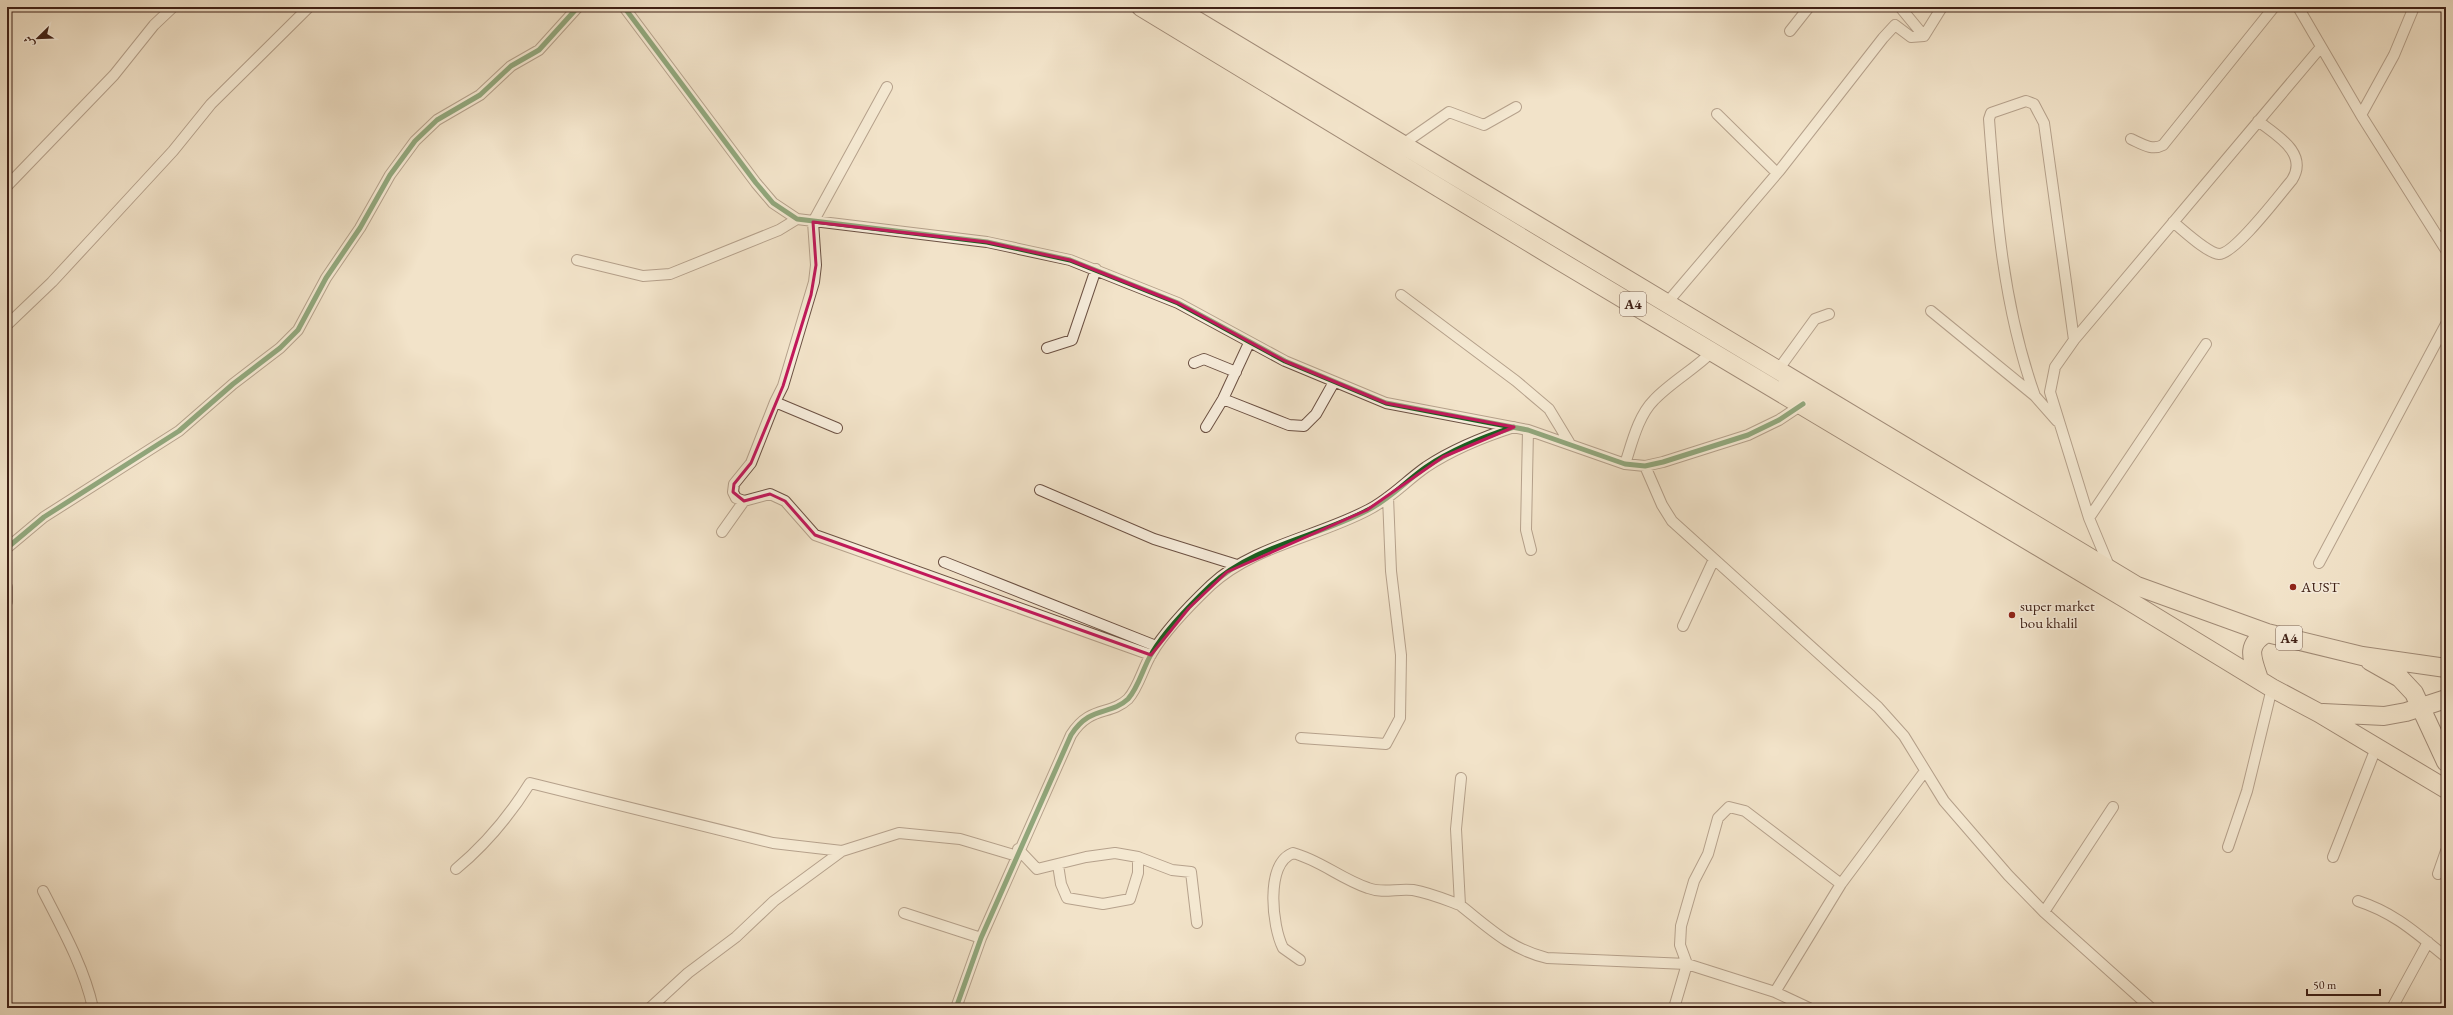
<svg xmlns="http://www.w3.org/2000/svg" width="2453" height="1015" viewBox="0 0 2453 1015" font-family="'EB Garamond',Amiri,serif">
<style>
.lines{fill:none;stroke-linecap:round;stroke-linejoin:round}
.street-casing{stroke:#6c5143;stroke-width:12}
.highway-casing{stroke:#3f2016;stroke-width:20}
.street{stroke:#f7eddc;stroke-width:10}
.highway{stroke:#f2e3c9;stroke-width:18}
.cycleway-casing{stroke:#f7eddc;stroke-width:8}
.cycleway{stroke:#1b5e20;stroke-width:5}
.marked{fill:none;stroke:#c2185b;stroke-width:3;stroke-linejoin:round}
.poi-dot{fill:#8f2418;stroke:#f7eddc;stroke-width:1.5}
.labels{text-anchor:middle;stroke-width:3;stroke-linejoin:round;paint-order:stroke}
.shield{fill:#f7eddc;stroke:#765e51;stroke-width:1}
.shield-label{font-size:14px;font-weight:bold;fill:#3f2016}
.poi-label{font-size:15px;fill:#3f2016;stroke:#f7eddc;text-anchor:start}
</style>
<rect width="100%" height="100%" fill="#f2e3c9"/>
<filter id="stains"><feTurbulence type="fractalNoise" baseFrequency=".005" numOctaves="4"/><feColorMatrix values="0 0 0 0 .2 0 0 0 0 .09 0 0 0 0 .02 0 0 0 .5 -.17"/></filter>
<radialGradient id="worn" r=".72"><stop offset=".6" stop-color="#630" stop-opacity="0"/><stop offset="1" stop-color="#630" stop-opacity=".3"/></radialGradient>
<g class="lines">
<g class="street-casing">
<path id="street" d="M624 7 756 183 773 203 797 219 987 242 1070 260 1178 303 1285 361 1386 403 1528 430 1625 464 1645 466 1663 462 1748 435 1779 420 1803 404
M1900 7 1924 36
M2298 7 2361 115 2446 250
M1790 31 1809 7
M1717 114 1777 173
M2361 115 2394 55 2414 7
M2131 139C2142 144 2152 151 2163 145L2274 7
M1403 144 1449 112 1484 125 1516 107
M7 186 114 75 154 25 173 7
M2173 222C2183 230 2207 253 2219 254 2235 254 2280 194 2292 180 2309 153 2276 135 2258 121
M577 260 643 276 670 274 779 230 797 219
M1401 295 1516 381 1549 409 1569 442
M1666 304 1780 170 1883 38 1895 25 1911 37 1924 36 1942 7
M1931 311 2035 396 2057 421
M7 325 52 282 102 228 173 151 211 104 309 7
M1047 348 1072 340 1096 269
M1194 363 1204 359 1236 372
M1778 370 1815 319 1829 314
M2035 396C2003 306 1996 213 1989 119L1991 113 2026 101 2034 104 2044 123 2074 340
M1223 399 1289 425 1304 426 1316 414 1334 382
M1206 427 1223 399 1249 343
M837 428 775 402 783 386 814 282 816 265 813 222 887 87
M1528 430 1526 530 1531 550
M1625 464C1632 443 1638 416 1654 400 1671 382 1695 369 1713 351
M1645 466 1662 505 1672 521 1878 707 1904 736 1944 801 2008 875 2044 912 2151 1008
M1040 490 1154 539 1237 565
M744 501 736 498 733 492 734 484 751 463 775 402
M2089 518 2206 344
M722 532 744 501 770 494 785 501 815 535 1151 655
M7 548 44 517 179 431 233 384 280 348 298 330 326 278 360 228 390 175 415 141 437 120 480 95 511 66 539 50 578 7
M944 562 1156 646
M2319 563 2446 324
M2109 566 2089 518 2050 392 2055 367 2074 340 2321 47
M7 587V602
M1683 626 1714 559
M1301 738 1386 744 1400 718 1401 655 1391 571 1388 497
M1461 778 1456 829 1460 905C1489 928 1510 949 1547 958L1687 964 1775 992 1809 1008
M2228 847 2247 791 2272 688
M1018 849 1037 869 1086 857 1115 853 1138 857V873L1130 899 1103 904 1067 898 1061 884 1058 865
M1138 857 1172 870 1191 872 1197 923
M2333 857 2376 748
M456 869C485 845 510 815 530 783L773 843 842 851
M2438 874 2446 851
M43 891C62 928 84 967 93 1008
M2358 901C2395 913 2416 933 2446 957
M2044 912 2113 807
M904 913 981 938
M1300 960 1283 948C1272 926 1265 864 1293 853 1320 860 1341 879 1368 888 1384 894 1397 888 1413 890 1430 893 1444 899 1460 905
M1775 992 1841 884 1925 771
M650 1008 688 973 736 937 774 901 842 851 899 833 960 839 1017 856
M956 1008 981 938 1071 735C1090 705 1110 716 1128 699 1139 687 1143 667 1152 653 1166 629 1190 605 1211 585 1253 546 1317 537 1368 510 1390 499 1406 481 1426 467 1453 449 1483 437 1514 427
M1674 1008 1687 964 1680 945 1681 926 1694 881 1708 854 1718 818 1729 807 1745 811 1841 884
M2392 1008 2428 942"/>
</g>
<g class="highway-casing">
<path id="highway" d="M1141 7 1560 261 2126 599 2272 688 2319 713 2446 789
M1174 7 2137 586 2267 633 2362 656 2446 668
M2370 661 2400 678 2414 693 2446 762
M2259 679C2252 658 2245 645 2267 633
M2323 713 2384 716 2406 712 2446 699"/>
</g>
<use href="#street" class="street"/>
<use href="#highway" class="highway"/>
<g class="cycleway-casing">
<path id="cycleway" d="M624 7 756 183 773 203 797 219 987 242 1070 260 1178 303 1285 361 1386 403 1528 430 1625 464 1645 466 1663 462 1748 435 1779 420 1803 404
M7 548 44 517 179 431 233 384 280 348 298 330 326 278 360 228 390 175 415 141 437 120 480 95 511 66 539 50 578 7
M956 1008 981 938 1071 735C1090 705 1110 716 1128 699 1139 687 1143 667 1152 653 1166 629 1190 605 1211 585 1253 546 1317 537 1368 510 1390 499 1406 481 1426 467 1453 449 1483 437 1514 427"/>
</g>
<use href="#cycleway" class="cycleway"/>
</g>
<path d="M0 0H2453V1015H0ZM813 222 987 242 1070 260 1178 303 1285 361 1386 403 1514 427 1443 457 1367 510 1227 572 1189 608 1151 655 815 535 785 501 770 494 744 501 733 492 734 484 751 463 783 386 811 295 816 265Z" fill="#f2e3c9" fill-opacity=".55" fill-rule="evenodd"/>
<path class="marked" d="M813 222 987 242 1070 260 1178 303 1285 361 1386 403 1514 427 1443 457 1367 510 1227 572 1189 608 1151 655 815 535 785 501 770 494 744 501 733 492 734 484 751 463 783 386 811 295 816 265Z"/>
<g class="poi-dot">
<circle cx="2293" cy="587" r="4"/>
<circle cx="2012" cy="615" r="4"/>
</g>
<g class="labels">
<g class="shield">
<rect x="1620" y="292" width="26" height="24" rx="3"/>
<rect x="2276" y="626" width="26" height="24" rx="3"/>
</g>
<g class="shield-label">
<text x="1633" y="309">A4</text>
<text x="2289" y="643">A4</text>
</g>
<g class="poi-label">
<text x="2301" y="592">AUST</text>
<text x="2020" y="611">super market<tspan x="2020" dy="17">bou khalil</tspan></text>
</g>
</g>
<rect width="2453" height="1015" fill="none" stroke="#f2e3c9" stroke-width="24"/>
<rect x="8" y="8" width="2437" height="999" fill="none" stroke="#3f2016" stroke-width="2"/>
<rect x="12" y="12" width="2429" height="991" fill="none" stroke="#3f2016"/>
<g transform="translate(38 38) rotate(247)" stroke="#f7eddc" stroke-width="3" paint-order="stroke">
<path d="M0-3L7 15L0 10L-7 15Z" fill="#3f2016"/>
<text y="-6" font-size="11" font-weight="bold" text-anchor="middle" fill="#3f2016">ش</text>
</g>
<path d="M2307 989v6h73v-6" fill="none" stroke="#3f2016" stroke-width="2"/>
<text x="2313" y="989" font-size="12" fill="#3f2016" stroke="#f7eddc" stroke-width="3" paint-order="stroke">50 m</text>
<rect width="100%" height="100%" filter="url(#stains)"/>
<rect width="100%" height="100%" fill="url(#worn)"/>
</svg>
